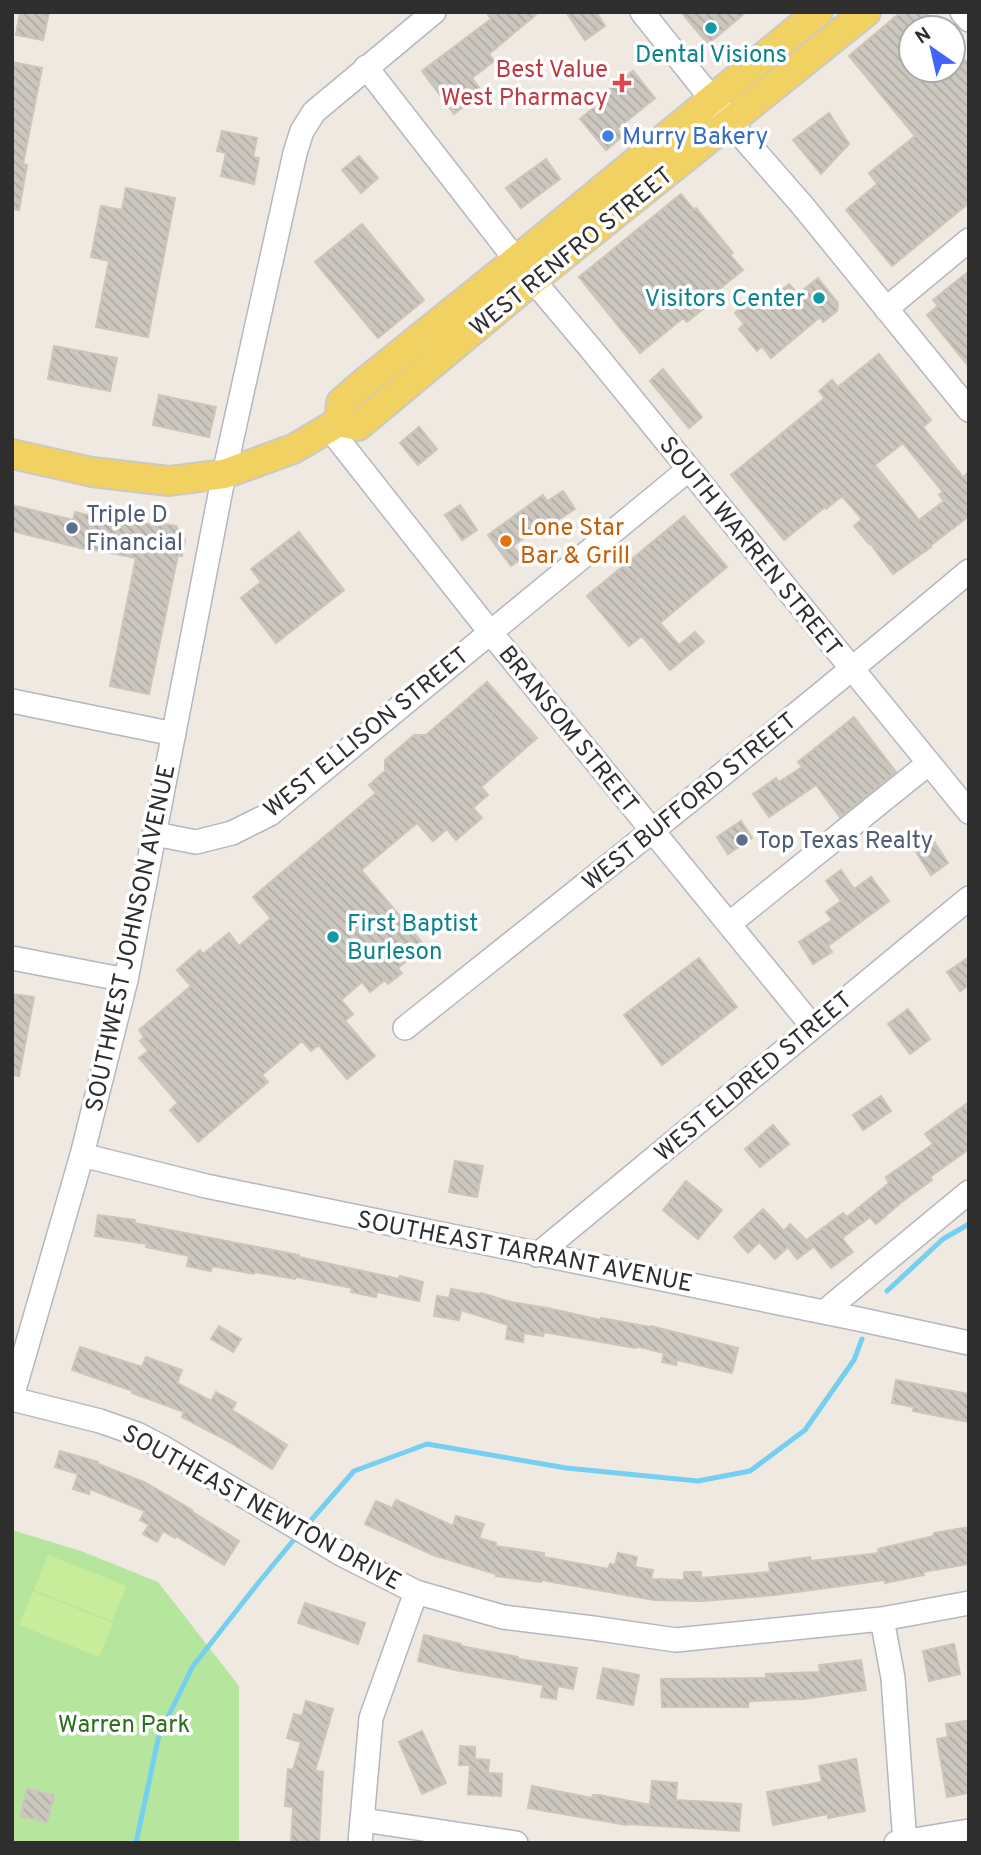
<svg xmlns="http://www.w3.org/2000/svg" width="981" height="1855" viewBox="0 0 981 1855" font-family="Overpass,sans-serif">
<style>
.park{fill:#b6e59e}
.pitch{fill:#c9ec9a}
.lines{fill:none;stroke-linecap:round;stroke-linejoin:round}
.stream{stroke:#75cff0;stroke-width:5}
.building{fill:url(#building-back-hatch);stroke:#cbc5ba;stroke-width:2;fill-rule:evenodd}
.minor-casing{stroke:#b4b7c1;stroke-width:26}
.major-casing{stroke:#c9c9c9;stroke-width:32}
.minor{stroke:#fff;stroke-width:23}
.major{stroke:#f2d163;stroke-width:28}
.culture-dot{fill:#0f9aa8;stroke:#fff;stroke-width:2.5}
.health-dot{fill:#e0444e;stroke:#fff;stroke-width:2.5}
.shop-dot{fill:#3f7fe0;stroke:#fff;stroke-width:2.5}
.service-dot{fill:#5c6f8a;stroke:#fff;stroke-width:2.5}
.food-dot{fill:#e8710a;stroke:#fff;stroke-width:2.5}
.labels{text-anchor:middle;stroke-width:7;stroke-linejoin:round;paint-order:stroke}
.culture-label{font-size:24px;fill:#0d838f;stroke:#fff}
.health-label{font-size:24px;fill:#be3a42;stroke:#fff;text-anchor:end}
.shop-label{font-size:24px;fill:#366cbe;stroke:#fff;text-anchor:start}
.street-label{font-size:24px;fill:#2e2e2e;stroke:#fff}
.service-label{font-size:24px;fill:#4e5e75;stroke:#fff;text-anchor:start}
.food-label{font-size:24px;fill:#c56008;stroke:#fff;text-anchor:start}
.park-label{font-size:24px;fill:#2c6e1b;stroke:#fff}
</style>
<defs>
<pattern id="building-back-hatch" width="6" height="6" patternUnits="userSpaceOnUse" patternTransform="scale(1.75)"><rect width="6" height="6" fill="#cbc7bf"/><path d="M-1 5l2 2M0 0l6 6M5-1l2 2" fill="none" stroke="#afaba4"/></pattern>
</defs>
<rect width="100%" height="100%" fill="#efe9e1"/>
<path class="park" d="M12 1530 81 1551 158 1582 239 1686V1843H12Z"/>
<path class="pitch" d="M48 1555 127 1586 112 1621 34 1590Z
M33 1591 113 1623 99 1657 19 1625Z"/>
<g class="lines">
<path class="stream" d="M887 1291 943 1239 969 1224
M306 1526 354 1471 427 1444 566 1468 698 1481 750 1471 805 1430 854 1360 862 1339
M136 1843 159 1735 193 1666 259 1582 297 1536"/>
</g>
<path class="building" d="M20 12H49L43 40 16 35Z
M486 12H539L489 54 494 61 472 78 482 92 454 114 422 71 491 19Z
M566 12H596L605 26 585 40Z
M681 12H746L708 44Z
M901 12H926L939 28H911V70H953V45L969 65V203L892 266 846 210 877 184 869 173 915 136 849 56Z
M12 62 42 68 23 164 27 165 19 210 12 209Z
M633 71 655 98 617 129 623 136 606 150 580 119 610 94 607 91Z
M829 113 849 144 821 174 793 140Z
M222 131 257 138 253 157 259 158 254 184 221 176 226 153 217 151Z
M359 156 378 178 361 193 342 170Z
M546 159 560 179 521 208 506 188Z
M126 188 175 198 148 337 96 327 109 261 91 257 101 206 122 210Z
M681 194 694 210 696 208 733 253 730 255 743 270 700 305 703 309 687 322 683 318 640 353 579 277Z
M362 224 424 300 378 338 315 262Z
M969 271V367L927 315 938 306 933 300Z
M818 278 838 303 837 311 823 322 820 317 771 358 762 346 757 351 739 329 744 324 735 313 751 300 758 309 789 284 798 294Z
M54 346 117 358 110 391 48 379Z
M879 354 931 420 923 427 963 477 969 472V516L930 546 931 547 893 574 870 543 869 544 854 526 862 519 842 496 826 509 825 507 784 540 731 475 825 398 819 391 832 380 838 387ZM903 443 943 492 939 495 944 501 919 520 875 465Z
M663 369 702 417 689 428 650 381Z
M159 395 216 407 209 437 153 425Z
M419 427 437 449 418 465 400 443Z
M563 491 575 509 552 524 549 520 513 546 522 558 511 566 488 535 543 495 547 501Z
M12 505 73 520 75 512 100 518 101 514 159 526V523L176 526 185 540 182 556 178 555 149 694 110 686 136 558 85 548 84 549 12 531Z
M460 505 477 530 462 540 445 515Z
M684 516 727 567 660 623 679 645 695 632 704 642 670 670 642 636 629 646 587 596Z
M299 532 344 590 276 643 241 598 261 582 251 569Z
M487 682 537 738 481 787 488 795 473 808 482 818 456 840 447 829 433 841 417 823 361 870 425 946 398 968 402 973 388 984 385 980 370 992 362 982 341 1000 353 1014 345 1021 375 1056 347 1079 319 1045 311 1051 302 1041 262 1075 268 1082 198 1142 170 1110 178 1103 139 1058 148 1051 140 1041 144 1037 139 1030 191 986 177 970 200 950 203 954 229 933 239 946 271 918 253 897 376 793 369 785 385 771V760L414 735H426Z
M854 717 896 772 840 817 816 785 769 817 753 794 776 778 779 782 802 767 798 762Z
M741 821 752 838 728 854 717 837Z
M933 840 948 863 931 875 916 852Z
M841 870 854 889 871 877 889 901 828 946 832 952 813 964 799 942 832 920 826 912 841 901 826 881Z
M969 957V985L960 991 947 972Z
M699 958 737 1007 662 1065 624 1015Z
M12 994 34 997 19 1076 12 1075Z
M908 1009 930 1039 910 1054 888 1024Z
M881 1096 891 1111 863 1130 853 1115Z
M969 1102V1149L930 1177 932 1180 903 1201 876 1224 870 1217 842 1238 853 1252 831 1268 808 1239 843 1213 847 1217 889 1183 886 1177 933 1144 925 1134Z
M773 1125 789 1144 760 1167 745 1149Z
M455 1161 483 1166 477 1197 449 1192Z
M686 1181 722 1210 698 1239 663 1210Z
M763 1209 784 1231 790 1224 813 1247 797 1259 788 1247 775 1259 759 1242 748 1253 734 1237Z
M98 1215 135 1220 134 1223 299 1255V1257L399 1279 400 1276 423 1282 419 1301 377 1292 376 1297 351 1292 352 1288 296 1277 295 1279 255 1272 254 1274 212 1266 211 1271 187 1266 189 1256 146 1247 147 1244 95 1236Z
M451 1289 480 1294 481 1293 511 1302 547 1308 601 1320V1318L650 1327 651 1326 738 1348 732 1373 677 1360 676 1365 662 1362 664 1353 636 1346V1348L544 1332 543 1336 524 1333 523 1342 506 1339 508 1325 461 1310 459 1320 434 1316 437 1296 449 1298Z
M219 1326 241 1339 233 1352 211 1339Z
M80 1347 142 1367 146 1357 182 1370 177 1383 211 1401 216 1392 236 1403 232 1410 287 1445 272 1469 228 1441 182 1417 184 1412 132 1393 133 1391 72 1370Z
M896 1380 969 1394V1422L913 1411 914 1407 892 1403Z
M60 1451 98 1462V1464L144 1482 192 1510 191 1511 239 1541 224 1565 176 1536 175 1538 163 1531 157 1542 143 1534 149 1525 140 1520 145 1511 90 1489 89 1494 73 1489 78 1474 55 1467Z
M396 1500 453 1526 456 1516 484 1524 479 1538 496 1543 495 1546 544 1553V1557L608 1569 610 1564 615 1565 618 1553 637 1557 635 1567 653 1570 651 1579 684 1580V1572H701V1578L770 1572 769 1563 810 1557 811 1561 879 1553 878 1549 934 1536V1533L969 1527V1564L923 1572 924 1575 885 1583V1580L775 1595 702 1601 654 1600 541 1580V1582L496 1576V1574L433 1555 365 1524 376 1501 392 1508Z
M305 1603 365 1623 358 1644 298 1623Z
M424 1635 461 1644V1646L518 1657V1659L577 1668 573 1689 558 1686 556 1699 541 1697 543 1685 455 1670 418 1661Z
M954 1644 960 1674 929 1681 923 1651Z
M861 1660 866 1690 804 1699 749 1701 748 1707H662L661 1679 766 1678V1674L820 1672 819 1665Z
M603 1668 639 1675 633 1705 597 1698Z
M306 1701 333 1709 315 1771 323 1772 319 1843H291L293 1807 285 1806 288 1769 293 1770 301 1742 287 1738 294 1714 302 1716Z
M966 1721 969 1741V1793L947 1797 937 1739 948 1737 946 1724Z
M422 1731 446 1783 422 1794 399 1742Z
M460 1746 475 1747V1759L489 1760 488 1773 502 1774 501 1796 468 1794 470 1765H459Z
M856 1759 865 1811 828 1818V1814L773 1825 767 1792 822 1782 819 1766Z
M652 1781 677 1783 676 1800 741 1804 739 1831 627 1824V1825L528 1808 532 1786 592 1798 593 1795H599L650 1805Z
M27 1789 54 1795 47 1822 21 1816Z"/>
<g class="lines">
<g class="minor-casing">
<path id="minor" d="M642 12 739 133 802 205 969 410
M962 12 969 20
M366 67 516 260 591 349 969 812
M886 309 969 240
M329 428 490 632 813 1027
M12 701 174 734
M155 834 196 842 232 833 270 814 689 469
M729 924 929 763
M12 958 126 980
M405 1028C595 877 784 727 969 571
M82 1155 206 1186 858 1319 969 1343
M537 1255 969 898
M824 1312 969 1192
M12 1397 82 1155 126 980 224 474 295 153 302 131 314 112 434 12
M12 1399 100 1421 137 1434 162 1447 343 1555 416 1592 503 1617 593 1628 676 1640 882 1619 969 1603
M882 1619 893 1678 905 1843
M363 1820 516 1843
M360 1843 371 1718 416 1592
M896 1843 969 1831"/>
</g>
<g class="major-casing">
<path id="major" d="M339 422 341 403 360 386 535 245 818 12
M12 454 92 472 169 481 224 474 293 449 339 422 358 426 533 280 866 12"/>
</g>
<use href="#minor" class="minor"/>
<use href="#major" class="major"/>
</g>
<g class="culture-dot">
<circle cx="711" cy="28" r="7"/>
<circle cx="819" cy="298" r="7"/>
<circle cx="333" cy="937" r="7"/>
</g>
<path class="health-dot" d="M618.5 72.5h7v7h7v7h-7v7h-7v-7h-7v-7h7z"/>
<circle class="shop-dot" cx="608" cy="136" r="7"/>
<g class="service-dot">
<circle cx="72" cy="528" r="7"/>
<circle cx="742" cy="840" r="7"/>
</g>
<circle class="food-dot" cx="506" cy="541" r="7"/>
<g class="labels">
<g class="culture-label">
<text x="711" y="62">Dental Visions</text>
<text x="805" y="306" text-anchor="end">Visitors Center</text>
<text x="347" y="931" text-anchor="start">First Baptist<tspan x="347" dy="28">Burleson</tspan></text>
</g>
<g class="health-label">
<text x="608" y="77">Best Value<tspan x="608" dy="28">West Pharmacy</tspan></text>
</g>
<g class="shop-label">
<text x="622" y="144">Murry Bakery</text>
</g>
<g class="street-label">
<text transform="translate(571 251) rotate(-39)" y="8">WEST RENFRO STREET</text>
<text transform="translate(751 546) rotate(51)" y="8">SOUTH WARREN STREET</text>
<text transform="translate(569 729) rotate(51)" y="8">BRANSOM STREET</text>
<text transform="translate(366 732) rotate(-39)" y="8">WEST ELLISON STREET</text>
<text transform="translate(689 801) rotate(-39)" y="8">WEST BUFFORD STREET</text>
<text transform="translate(130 938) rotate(-78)" y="8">SOUTHWEST JOHNSON AVENUE</text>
<text transform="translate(753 1076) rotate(-40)" y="8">WEST ELDRED STREET</text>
<text transform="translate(525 1251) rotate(11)" y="8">SOUTHEAST TARRANT AVENUE</text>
<text transform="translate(262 1507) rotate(29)" y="8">SOUTHEAST NEWTON DRIVE</text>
</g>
<g class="service-label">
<text x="86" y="522">Triple D<tspan x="86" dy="28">Financial</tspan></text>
<text x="756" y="848">Top Texas Realty</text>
</g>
<g class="food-label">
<text x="520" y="535">Lone Star<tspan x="520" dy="28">Bar &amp; Grill</tspan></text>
</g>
<g class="park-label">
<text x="124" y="1732">Warren Park</text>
</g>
</g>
<rect width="981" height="1855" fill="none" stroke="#2e2e2e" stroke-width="28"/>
<g transform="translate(932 49) rotate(326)"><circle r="33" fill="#ffffff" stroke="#ababab" stroke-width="2"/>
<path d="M0-5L12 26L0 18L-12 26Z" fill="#4264fb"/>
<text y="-10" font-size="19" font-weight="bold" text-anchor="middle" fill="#2e2e2e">N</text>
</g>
</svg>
